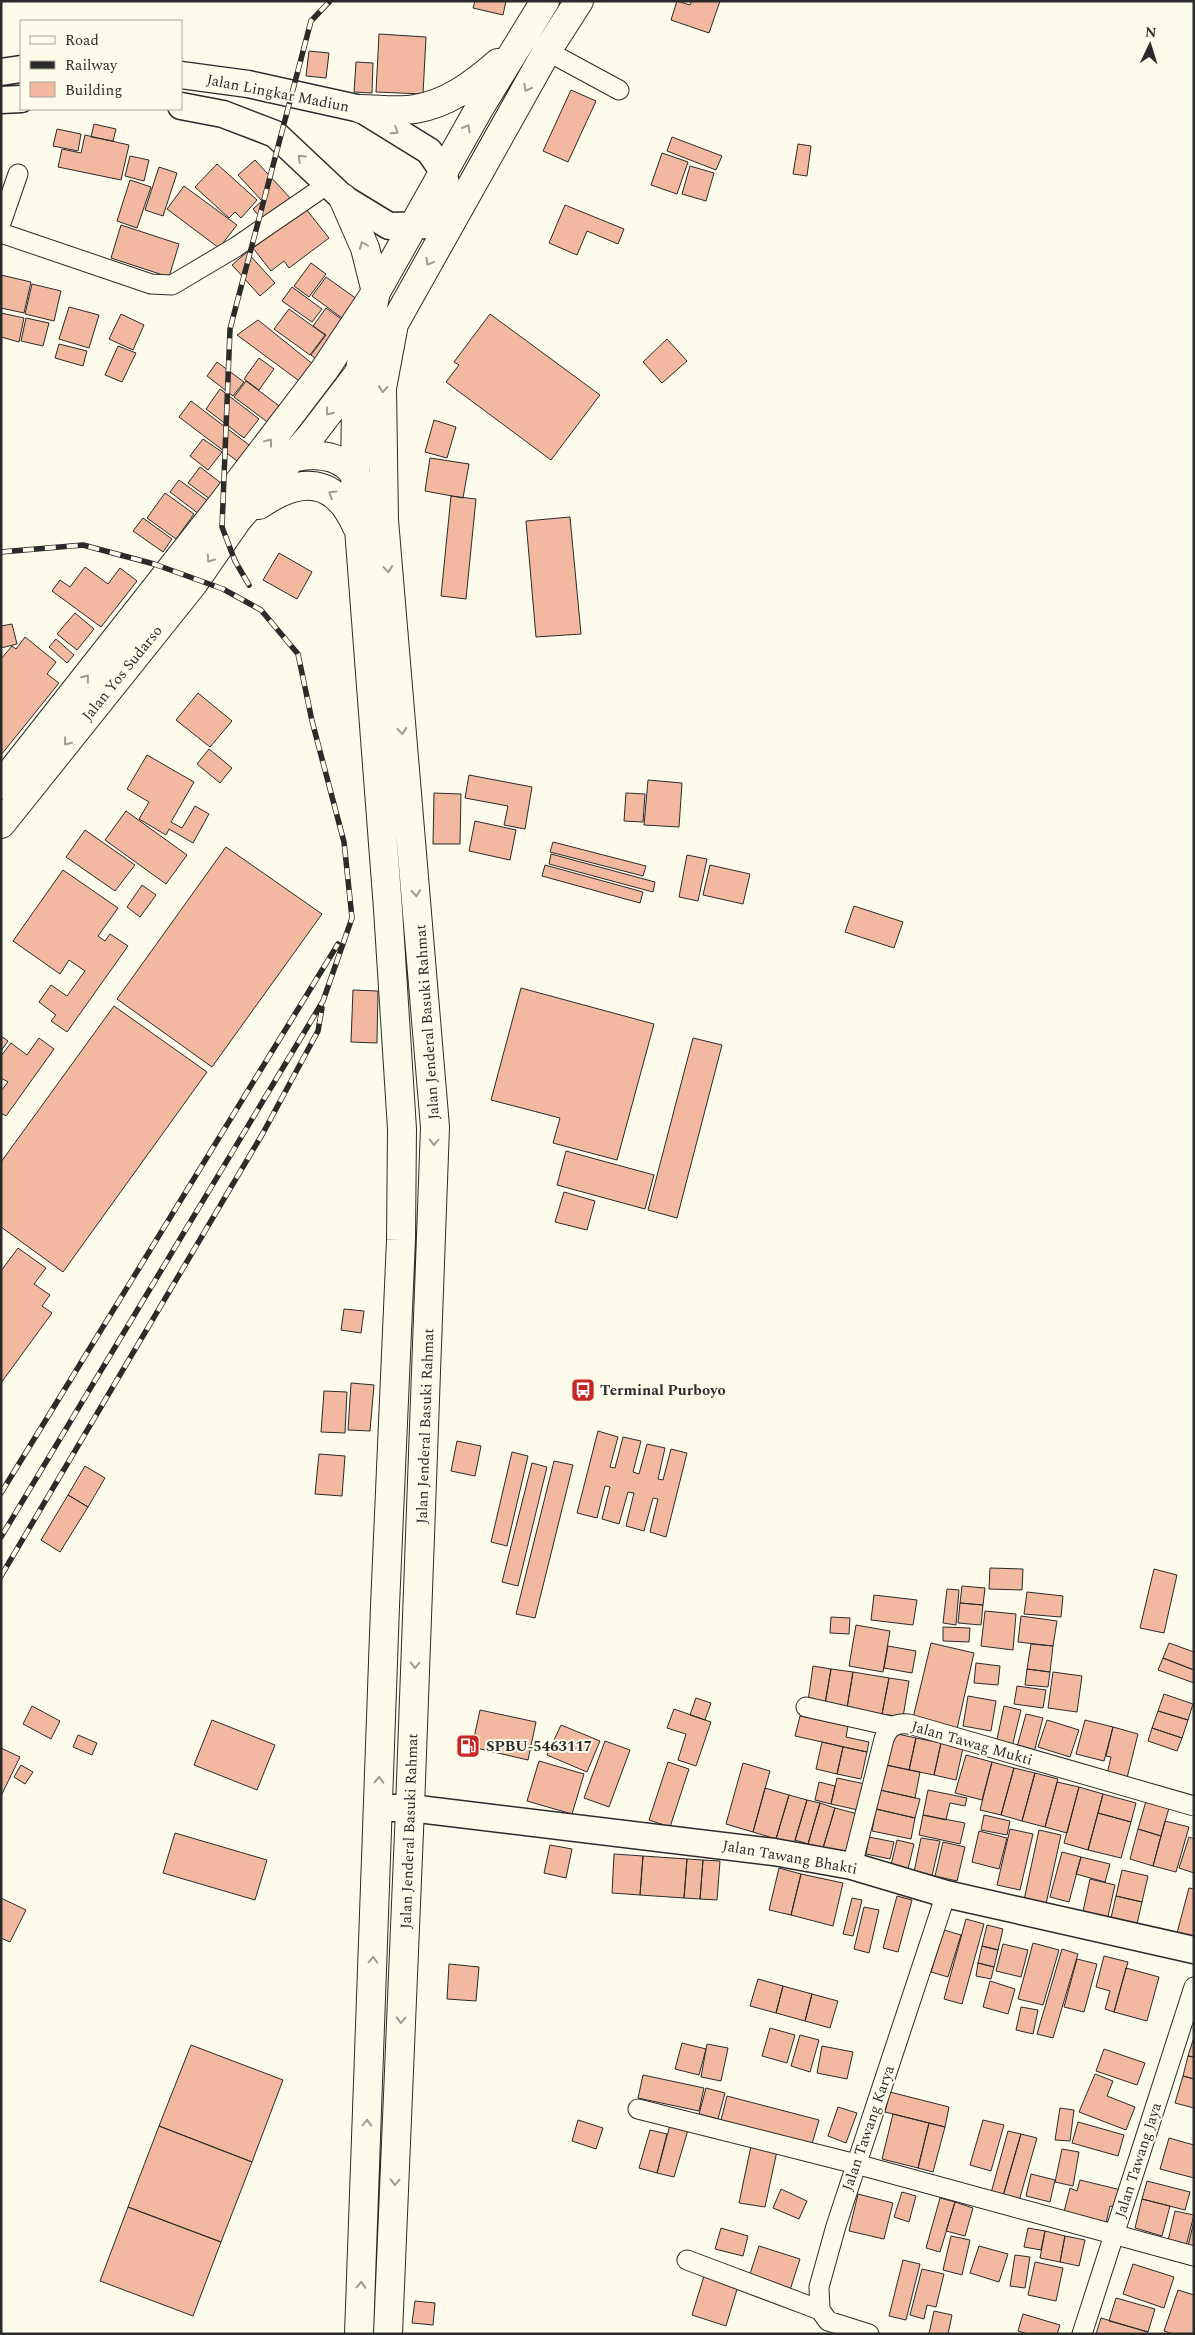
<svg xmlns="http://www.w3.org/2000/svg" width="1195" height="2335" viewBox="0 0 1195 2335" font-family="Spectral,serif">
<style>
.building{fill:#f2b8a0;stroke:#2b2b2b}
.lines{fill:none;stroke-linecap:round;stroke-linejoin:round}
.street-casing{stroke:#2b2b2b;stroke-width:21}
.secondary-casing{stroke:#2b2b2b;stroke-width:29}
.highway-casing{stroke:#2b2b2b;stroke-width:30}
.street{stroke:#fdfbea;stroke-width:19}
.secondary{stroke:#fdfbea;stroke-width:26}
.highway{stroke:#fdfbea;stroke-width:28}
.rail-casing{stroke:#2b2b2b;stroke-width:5.5}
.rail{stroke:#fdfbea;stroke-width:4;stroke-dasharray:11;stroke-linecap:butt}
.oneway{stroke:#9e9d94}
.labels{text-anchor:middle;stroke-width:4;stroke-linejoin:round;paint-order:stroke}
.street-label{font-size:15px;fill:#2b2b2b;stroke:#fdfbea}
.poi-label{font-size:15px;font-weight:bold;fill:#2b2b2b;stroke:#fdfbea;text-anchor:start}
</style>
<rect width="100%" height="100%" fill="#fdfbea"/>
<path class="building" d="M475 1H506L503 15 473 8Z
M677 1 690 5 692 1H720L709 33 671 20Z
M379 34 426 37 423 94 376 92Z
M309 51 329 53 326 78 306 76Z
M356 62 373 63 372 93 354 92Z
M571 90 596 101 568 162 543 151Z
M94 124 116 129 113 141 91 137Z
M57 129 81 134 78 151 53 146Z
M85 135 129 145 121 180 58 167 62 149 81 153Z
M672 137 722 156 716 170 667 151Z
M798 144 811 146 807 176 793 174Z
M662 153 688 162 677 194 651 185Z
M130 156 149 160 144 181 125 176Z
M255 160 292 200 266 224 253 209 262 201 238 175Z
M217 164 257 200 241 218 235 212 229 218 195 187Z
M690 166 714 173 706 201 682 194Z
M159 167 177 173 163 216 145 210Z
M130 180 151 187 137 228 117 221Z
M184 186 237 225 219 248 167 209Z
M565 205 624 229 618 244 587 231 577 255 549 243Z
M306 209 329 238 289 268 284 261 271 271 253 248Z
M121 225 179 244 169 277 111 258Z
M247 252 275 283 260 296 232 265Z
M311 263 326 274 309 297 294 286Z
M1 275 31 282 24 313 1 308Z
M326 277 361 302 346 321 312 296Z
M32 284 61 291 54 321 25 314Z
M292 287 322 309 312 322 282 301Z
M69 307 99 315 89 348 59 339Z
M326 308 352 327 324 365 311 355 326 335 313 326Z
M289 309 325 335 310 355 274 329Z
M1 313 24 318 19 342 1 337Z
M121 314 144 325 133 350 109 339Z
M490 314 600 395 551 460 446 382 459 365 454 362Z
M26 318 49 323 43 346 21 341Z
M258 320 319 369 306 386 237 335Z
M667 339 687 361 662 383 643 362Z
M59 344 87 351 83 366 55 358Z
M118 346 136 353 122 382 105 375Z
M259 358 274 369 259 390 244 379Z
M217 362 244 382 233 396 207 376Z
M246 381 282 408 270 424 234 397Z
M220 389 259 419 244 438 206 409Z
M191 401 257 451 245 467 179 417Z
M434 420 456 427 447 458 425 452Z
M203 439 222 452 208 470 190 456Z
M430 458 469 464 463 498 425 491Z
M200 467 221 483 210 499 188 483Z
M179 480 208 501 199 514 170 492Z
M165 493 194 514 176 539 147 518Z
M451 496 476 499 466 599 441 596Z
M570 517 581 634 536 637 526 521Z
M143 518 172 539 163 552 133 531Z
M279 553 312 572 297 599 263 580Z
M85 567 108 584 120 568 137 581 101 627 52 591 60 580 70 587Z
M75 613 94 629 77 650 57 634Z
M12 624 17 644 1 648V626Z
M25 637 56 662 47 674 59 683 1 755V659L12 646 16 649Z
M56 639 74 655 67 663 49 647Z
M198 693 232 721 210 747 176 720Z
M209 749 232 768 220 783 197 764Z
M147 755 194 782 171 822 182 828 195 806 209 814 193 843 169 829 166 835 139 819 149 802 127 789Z
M469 775 532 787 525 829 504 825 508 806 465 798Z
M648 780 682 783 679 827 644 825Z
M434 793 461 794 460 844H433Z
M626 793 645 794 643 822 624 821Z
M126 811 187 855 166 884 105 840Z
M475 821 516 830 510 860 469 851Z
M85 830 135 865 115 891 66 857Z
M553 842 646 866 643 876 550 852Z
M226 847 322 914 212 1067 117 999Z
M551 854 655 882 653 892 549 864Z
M687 855 707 859 698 901 679 897Z
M545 865 643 892 640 903 542 876Z
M710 865 750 874 743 904 703 895Z
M63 870 118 908 98 936 105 941 110 934 128 946 67 1032 51 1021 56 1015 39 1002 51 985 67 996 85 971 69 960 60 974 13 941Z
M142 885 156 895 140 917 127 907Z
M854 906 903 922 894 948 845 932Z
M521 988 654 1024 617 1160 553 1143 560 1118 491 1100Z
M353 990 378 991 377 1043 351 1042Z
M114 1006 207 1072 63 1272 1 1227V1162Z
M1 1036 8 1041 1 1051Z
M39 1038 54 1049 6 1116 1 1113V1091L8 1082 1 1078V1056L11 1043 27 1055Z
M693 1038 722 1045 677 1218 648 1210Z
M566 1151 654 1175 645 1209 557 1185Z
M564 1192 595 1201 587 1230 555 1222Z
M18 1248 46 1268 34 1284 50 1295 42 1306 52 1313 1 1383V1271Z
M344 1309 364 1311 361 1333 341 1330Z
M351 1383 374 1385 370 1431 348 1430Z
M324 1391 347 1392 345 1433 321 1432Z
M598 1431 618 1437 610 1467 615 1468 623 1437 641 1441 633 1472 639 1474 647 1444 665 1448 658 1479 663 1480 671 1449 687 1453 666 1537 650 1532 658 1499 653 1498 644 1531 626 1526 634 1493 628 1492 619 1524 602 1519 610 1487 605 1486 597 1518 577 1513Z
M457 1441 481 1446 475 1476 451 1471Z
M512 1452 528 1456 507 1546 491 1542Z
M319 1454 345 1456 342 1496 315 1494Z
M554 1461 573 1465 535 1618 516 1614Z
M532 1463 547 1467 518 1586 502 1582Z
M85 1466 105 1478 88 1507 68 1495Z
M68 1495 88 1507 60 1552 41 1540Z
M990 1568 1023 1569 1022 1590 989 1589Z
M1154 1569 1177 1575 1164 1633 1140 1628Z
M962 1586 985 1588 983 1605 960 1603Z
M947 1589 959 1590 956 1625 943 1623Z
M1027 1592 1063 1596 1061 1617 1024 1614Z
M874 1595 917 1600 913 1625 871 1620Z
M960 1603 983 1605 981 1625 958 1623Z
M985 1611 1016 1614 1013 1650 981 1646Z
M1021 1616 1057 1621 1053 1646 1018 1642Z
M831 1617 850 1618 849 1634 830 1633Z
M856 1625 890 1631 883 1672 849 1666Z
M943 1627 970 1628 969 1642 943 1641Z
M931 1643 974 1653 957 1729 913 1718Z
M1169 1643 1194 1652V1670L1163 1658Z
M1031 1644 1053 1646 1050 1672 1027 1669Z
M888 1646 916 1651 912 1673 884 1668Z
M1163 1658 1194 1670V1683L1158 1670Z
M976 1663 1000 1666 998 1685 974 1683Z
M813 1666 831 1669 825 1704 808 1701Z
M831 1669 853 1672 847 1708 825 1704Z
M1027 1669 1050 1672 1048 1687 1025 1685Z
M853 1672 889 1678 882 1714 847 1708Z
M1053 1672 1082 1676 1077 1712 1048 1708Z
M889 1678 909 1681 903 1717 882 1714Z
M1017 1686 1046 1690 1043 1708 1014 1704Z
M1164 1694 1193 1704 1188 1720 1158 1711Z
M968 1696 996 1701 991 1731 963 1726Z
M696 1698 711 1703 705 1720 690 1715Z
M32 1706 60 1721 51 1739 23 1724Z
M1004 1706 1021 1710 1012 1747 996 1744Z
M674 1709 711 1722 696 1766 678 1760 686 1734 667 1728Z
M480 1710 536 1722 528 1760 472 1747Z
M1158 1711 1188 1720 1182 1738 1152 1728Z
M1026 1714 1043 1718 1034 1752 1017 1747Z
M800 1716 848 1726 846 1737 869 1742 867 1752 795 1736Z
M212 1720 275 1745 257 1790 194 1765Z
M1047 1720 1079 1730 1070 1757 1038 1747Z
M1085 1720 1113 1727 1104 1761 1076 1754Z
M561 1725 600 1741 587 1772 547 1755Z
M1113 1727 1138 1734 1127 1778 1107 1774 1111 1757 1106 1756Z
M1152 1728 1182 1738 1177 1751 1148 1741Z
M893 1733 916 1738 909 1770 886 1765Z
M78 1735 97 1743 92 1755 73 1747Z
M916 1738 941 1743 934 1775 909 1770Z
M605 1741 630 1750 609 1807 584 1798Z
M822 1742 843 1747 837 1774 816 1769Z
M941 1743 963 1748 956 1780 934 1775Z
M843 1747 867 1752 861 1779 837 1774Z
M1 1748 20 1757 1 1796Z
M966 1755 992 1762 982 1800 955 1793Z
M539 1761 584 1774 572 1814 527 1801Z
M668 1762 689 1769 670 1827 649 1820Z
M992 1762 1014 1768 1001 1815 980 1810Z
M743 1763 770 1771 753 1832 726 1824Z
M21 1765 33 1772 25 1784 14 1777Z
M886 1765 920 1772 915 1798 880 1790Z
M1014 1768 1035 1773 1022 1821 1001 1815Z
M1035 1773 1058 1779 1045 1827 1022 1821Z
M837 1778 865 1784 858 1810 831 1804Z
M819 1782 835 1786 831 1804 815 1800Z
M1057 1782 1079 1787 1067 1833 1045 1827Z
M1079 1787 1103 1794 1088 1850 1064 1843Z
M765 1788 789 1795 776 1839 753 1832Z
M880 1790 920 1799 915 1818 876 1809Z
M928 1790 967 1798 965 1806 950 1803 946 1820 923 1815Z
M1103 1794 1136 1803 1131 1822 1098 1813Z
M789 1795 807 1800 794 1844 776 1839Z
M807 1800 820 1803 808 1844 795 1840Z
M1146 1801 1169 1808 1161 1836 1138 1829Z
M820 1803 835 1808 823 1848 808 1844Z
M835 1808 858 1814 846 1855 823 1848Z
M876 1809 915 1818 911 1839 872 1831Z
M1098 1813 1131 1822 1121 1858 1088 1850Z
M923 1815 965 1823 960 1844 919 1835Z
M984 1815 1010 1821 1007 1835 981 1830Z
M1165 1821 1189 1827 1176 1872 1153 1866Z
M1010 1829 1033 1834 1020 1890 997 1885Z
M1138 1829 1161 1836 1153 1866 1130 1859Z
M1039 1830 1061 1835 1046 1904 1024 1900Z
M979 1831 1007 1838 999 1869 972 1862Z
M175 1833 267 1860 255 1900 163 1873Z
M869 1837 894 1842 890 1859 866 1854Z
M1189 1837 1194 1839V1873L1179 1868Z
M921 1838 940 1841 932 1876 914 1872Z
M897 1840 914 1844 908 1869 891 1865Z
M943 1842 965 1847 957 1881 935 1876Z
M550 1845 572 1849 566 1878 544 1873Z
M1062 1852 1081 1857 1069 1902 1050 1897Z
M614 1854 643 1856 640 1895 612 1893Z
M643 1856 687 1859 684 1898 640 1895Z
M1081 1857 1110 1864 1105 1882 1076 1874Z
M687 1859 703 1860 700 1899 684 1898Z
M703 1860 720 1861 717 1900 700 1899Z
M779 1868 801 1874 791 1915 769 1910Z
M1122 1870 1148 1876 1142 1902 1116 1896Z
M801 1874 843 1883 833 1926 791 1915Z
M1090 1879 1115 1885 1107 1921 1082 1916Z
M1189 1888 1194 1889V1937L1177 1933Z
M897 1896 912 1900 898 1952 883 1948Z
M1116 1896 1142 1902 1137 1924 1111 1918Z
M1 1898 26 1910 10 1942 1 1938Z
M852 1898 862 1900 853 1936 843 1934Z
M864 1907 879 1910 869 1953 854 1949Z
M966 1919 984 1924 962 2004 944 1999Z
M987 1925 1003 1929 998 1950 982 1946Z
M944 1930 961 1935 948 1977 931 1972Z
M1033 1943 1059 1950 1043 2005 1018 1999Z
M1003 1944 1028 1950 1021 1977 996 1971Z
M982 1946 998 1950 994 1967 978 1963Z
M1062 1949 1078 1954 1053 2038 1037 2034Z
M1104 1956 1128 1962 1114 2012 1105 2009 1110 1991 1096 1987Z
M1077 1959 1097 1964 1084 2012 1064 2007Z
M978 1963 994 1967 991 1979 976 1976Z
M449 1964 479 1967 476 2001 447 1999Z
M1126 1968 1159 1977 1147 2021 1114 2012Z
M758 1979 783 1986 776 2013 750 2006Z
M990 1981 1015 1989 1008 2014 983 2007Z
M783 1986 812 1994 805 2021 776 2013Z
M812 1994 838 2001 830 2028 805 2021Z
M1021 2007 1038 2010 1033 2034 1016 2030Z
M770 2028 795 2035 787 2063 762 2056Z
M800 2035 819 2040 810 2072 791 2066Z
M1194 2037V2057L1188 2056Z
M682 2043 706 2049 699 2075 675 2069Z
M707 2044 728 2048 721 2081 701 2077Z
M191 2045 283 2080 252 2162 159 2126Z
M822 2046 853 2052 847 2079 817 2073Z
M1104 2049 1145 2063 1137 2085 1096 2071Z
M1188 2056 1194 2057V2079L1183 2076Z
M1095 2074 1113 2081 1107 2096 1135 2107 1126 2130 1079 2112Z
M643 2075 704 2088 699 2111 638 2098Z
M1183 2076 1194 2079V2108L1175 2103Z
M706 2088 725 2093 718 2119 699 2114Z
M890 2092 949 2107 945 2127 885 2112Z
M727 2096 819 2120 812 2144 721 2120Z
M838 2107 857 2113 846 2143 828 2136Z
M1060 2108 1074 2110 1070 2141 1055 2140Z
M893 2114 929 2123 918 2168 882 2159Z
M578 2120 603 2128 596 2149 572 2141Z
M983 2120 1004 2125 991 2171 970 2165Z
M1078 2122 1124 2135 1118 2156 1072 2143Z
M929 2123 945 2127 933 2172 918 2168Z
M670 2125 688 2130 674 2177 657 2173Z
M159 2126 252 2162 221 2242 128 2207Z
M650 2130 667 2134 657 2173 639 2168Z
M1008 2131 1021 2134 1003 2196 991 2193Z
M1021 2134 1037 2138 1019 2201 1003 2196Z
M1169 2138 1194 2145V2178L1160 2169Z
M751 2146 777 2151 765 2207 739 2203Z
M1062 2149 1079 2152 1073 2186 1055 2182Z
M1031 2174 1055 2180 1050 2202 1026 2196Z
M1080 2180 1125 2191 1121 2208 1110 2206 1106 2223 1064 2212 1070 2188 1077 2191Z
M1147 2181 1190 2192 1185 2210 1142 2199Z
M781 2189 807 2201 799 2219 773 2208Z
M902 2192 916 2196 909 2222 894 2217Z
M858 2194 893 2203 884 2239 849 2231Z
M940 2198 955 2202 940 2252 926 2248Z
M1142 2199 1170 2206 1162 2236 1135 2228Z
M955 2202 973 2208 965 2236 946 2231Z
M128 2207 221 2242 193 2316 100 2281Z
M1175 2211 1194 2215 1185 2250 1167 2245Z
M1194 2221V2247L1188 2246Z
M721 2228 748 2236 743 2256 715 2249Z
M1028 2228 1045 2231 1041 2250 1024 2247Z
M1045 2231 1065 2236 1060 2262 1040 2258Z
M951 2236 970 2240 962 2275 943 2270Z
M1065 2236 1085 2240 1079 2266 1060 2262Z
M759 2246 800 2259 790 2290 749 2277Z
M979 2246 1008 2254 999 2282 970 2273Z
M1015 2255 1030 2257 1025 2288 1010 2286Z
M903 2260 920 2264 906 2320 889 2316Z
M1035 2262 1063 2268 1056 2301 1028 2295Z
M1133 2264 1174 2277 1164 2308 1123 2294Z
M922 2269 944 2274 936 2307 927 2305 924 2319 910 2315Z
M704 2276 738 2286 726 2326 692 2315Z
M1178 2290 1194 2295V2334H1173L1164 2331Z
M1116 2298 1155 2309 1148 2332 1109 2321Z
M415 2301 435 2303 433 2325 412 2323Z
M934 2311 952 2315 948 2334H929Z
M1023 2314 1060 2325 1057 2334H1028L1018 2331Z
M1101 2318 1148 2332 1147 2334H1096Z"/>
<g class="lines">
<g class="street-casing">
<path id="street" d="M547 51 619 90
M1 223 18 174
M1 233 151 284 172 285 236 247 328 184
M806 1707 891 1726
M852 1866 884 1739C889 1726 896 1723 909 1724L1194 1806
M638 2109 856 2164 1194 2256
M687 2260 820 2310
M869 2334 828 2321 820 2310 819 2287 836 2226 946 1894
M1082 2334 1194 1987"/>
</g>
<g class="secondary-casing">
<path id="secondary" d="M1 72 21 69
M181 75 248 84 361 109 429 151 443 171 454 216 431 225 389 226 343 198 275 134 223 114 181 106
M1 100 21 99
M378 1808H410L774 1852 852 1866 946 1894 1194 1950"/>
</g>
<g class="highway-casing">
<path id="highway" d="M361 109C378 109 398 112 415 109 447 104 474 84 498 63
M343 198 365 248 376 292 359 374 356 402 355 476 388 909 402 1129 401 1240 385 1606 359 2334
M384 338 394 324 547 51 579 1
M283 462C301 453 330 452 347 466 353 471 357 479 361 486
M259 505C301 476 335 477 357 527
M1 785 223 503 325 369 376 292 480 107 545 1
M1 824 193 584 238 519 310 437 359 373
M388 2334 410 1808 435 1127 384 520 382 388 394 324"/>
</g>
<use href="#street" class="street"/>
<use href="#secondary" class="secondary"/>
<use href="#highway" class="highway"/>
<g class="rail-casing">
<path id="rail" d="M1 552 83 545 154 564 223 589 261 610 298 654 312 721 344 842 352 918 323 1001 1 1537
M249 585 235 561 222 527 230 329 311 21 330 1
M1 1493 338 944
M1 1576 263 1133 318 1031 322 1008"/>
</g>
<use href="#rail" class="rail"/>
</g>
<defs><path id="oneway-chevron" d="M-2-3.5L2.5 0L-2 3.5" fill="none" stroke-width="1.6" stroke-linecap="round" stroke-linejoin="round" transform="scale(1.25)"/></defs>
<g class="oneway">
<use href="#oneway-chevron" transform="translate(527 88) rotate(119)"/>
<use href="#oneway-chevron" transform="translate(467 128) rotate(-60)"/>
<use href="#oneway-chevron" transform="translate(395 131) rotate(33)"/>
<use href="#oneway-chevron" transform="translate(301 158) rotate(-137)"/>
<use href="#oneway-chevron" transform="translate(363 245) rotate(-111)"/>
<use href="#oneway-chevron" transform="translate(429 262) rotate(119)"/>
<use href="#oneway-chevron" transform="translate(383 389) rotate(95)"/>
<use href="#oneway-chevron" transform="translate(329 412) rotate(128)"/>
<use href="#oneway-chevron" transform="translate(269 442) rotate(-53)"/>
<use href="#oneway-chevron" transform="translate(332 494) rotate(-148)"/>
<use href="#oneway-chevron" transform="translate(210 559) rotate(125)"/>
<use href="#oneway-chevron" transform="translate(388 569) rotate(85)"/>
<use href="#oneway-chevron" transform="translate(86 678) rotate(-52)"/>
<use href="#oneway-chevron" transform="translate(402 731) rotate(85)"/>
<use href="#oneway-chevron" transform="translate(67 742) rotate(129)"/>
<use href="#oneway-chevron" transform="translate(416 893) rotate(85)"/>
<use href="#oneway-chevron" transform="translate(434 1142) rotate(91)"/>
<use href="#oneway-chevron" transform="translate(415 1665) rotate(92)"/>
<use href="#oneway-chevron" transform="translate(379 1780) rotate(-88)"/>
<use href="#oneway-chevron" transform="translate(373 1960) rotate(-88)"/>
<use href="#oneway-chevron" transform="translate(401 2020) rotate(92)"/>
<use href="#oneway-chevron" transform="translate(367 2123) rotate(-88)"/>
<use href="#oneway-chevron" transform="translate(395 2182) rotate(92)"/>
<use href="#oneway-chevron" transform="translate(361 2285) rotate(-88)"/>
</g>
<defs>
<g id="bus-square" transform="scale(1.25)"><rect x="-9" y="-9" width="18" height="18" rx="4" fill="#c62828" stroke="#fdfbea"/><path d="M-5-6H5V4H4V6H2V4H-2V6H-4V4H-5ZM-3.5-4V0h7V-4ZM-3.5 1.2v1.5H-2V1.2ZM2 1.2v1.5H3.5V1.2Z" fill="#fff"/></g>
<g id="fuel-square" transform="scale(1.25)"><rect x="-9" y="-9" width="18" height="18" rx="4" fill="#c62828" stroke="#fdfbea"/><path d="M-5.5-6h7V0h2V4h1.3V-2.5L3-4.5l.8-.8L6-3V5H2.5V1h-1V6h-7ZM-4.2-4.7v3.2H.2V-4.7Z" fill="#fff"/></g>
</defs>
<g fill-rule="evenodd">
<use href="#bus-square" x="583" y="1390"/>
<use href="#fuel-square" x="468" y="1746"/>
</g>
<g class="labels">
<g class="street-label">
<text transform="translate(278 93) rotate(11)" y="5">Jalan Lingkar Madiun</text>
<text transform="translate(122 673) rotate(-51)" y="5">Jalan Yos Sudarso</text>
<text transform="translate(427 1022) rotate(-94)" y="5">Jalan Jenderal Basuki Rahmat</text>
<text transform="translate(425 1426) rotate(-88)" y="5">Jalan Jenderal Basuki Rahmat</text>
<text transform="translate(972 1743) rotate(16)" y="5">Jalan Tawag Mukti</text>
<text transform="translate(409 1831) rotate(-88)" y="5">Jalan Jenderal Basuki Rahmat</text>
<text transform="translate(790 1857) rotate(10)" y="5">Jalan Tawang Bhakti</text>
<text transform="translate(868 2128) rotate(-71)" y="5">Jalan Tawang Karya</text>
<text transform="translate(1138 2160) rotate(-72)" y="5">Jalan Tawang Jaya</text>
</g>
<g class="poi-label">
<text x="600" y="1395">Terminal Purboyo</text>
<text x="486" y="1751">SPBU-5463117</text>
</g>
</g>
<rect width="1195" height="2335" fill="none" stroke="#2b2b2b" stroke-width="5"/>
<rect x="20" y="20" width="162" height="90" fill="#fdfbea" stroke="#a9a89e"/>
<rect x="30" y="36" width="25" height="8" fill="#fdfbea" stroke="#a9a89e"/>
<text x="65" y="45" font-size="15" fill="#2b2b2b">Road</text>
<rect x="30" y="61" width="25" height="8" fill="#2b2b2b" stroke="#a9a89e"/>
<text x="65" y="70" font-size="15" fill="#2b2b2b">Railway</text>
<rect x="30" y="82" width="25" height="15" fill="#f2b8a0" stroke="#a9a89e"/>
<text x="65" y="95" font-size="15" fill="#2b2b2b">Building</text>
<g transform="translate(1150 45) rotate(4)" stroke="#fdfbea" stroke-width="4" paint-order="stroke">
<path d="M0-4L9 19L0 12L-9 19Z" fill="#2b2b2b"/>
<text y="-8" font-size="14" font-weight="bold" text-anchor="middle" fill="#2b2b2b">N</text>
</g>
</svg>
